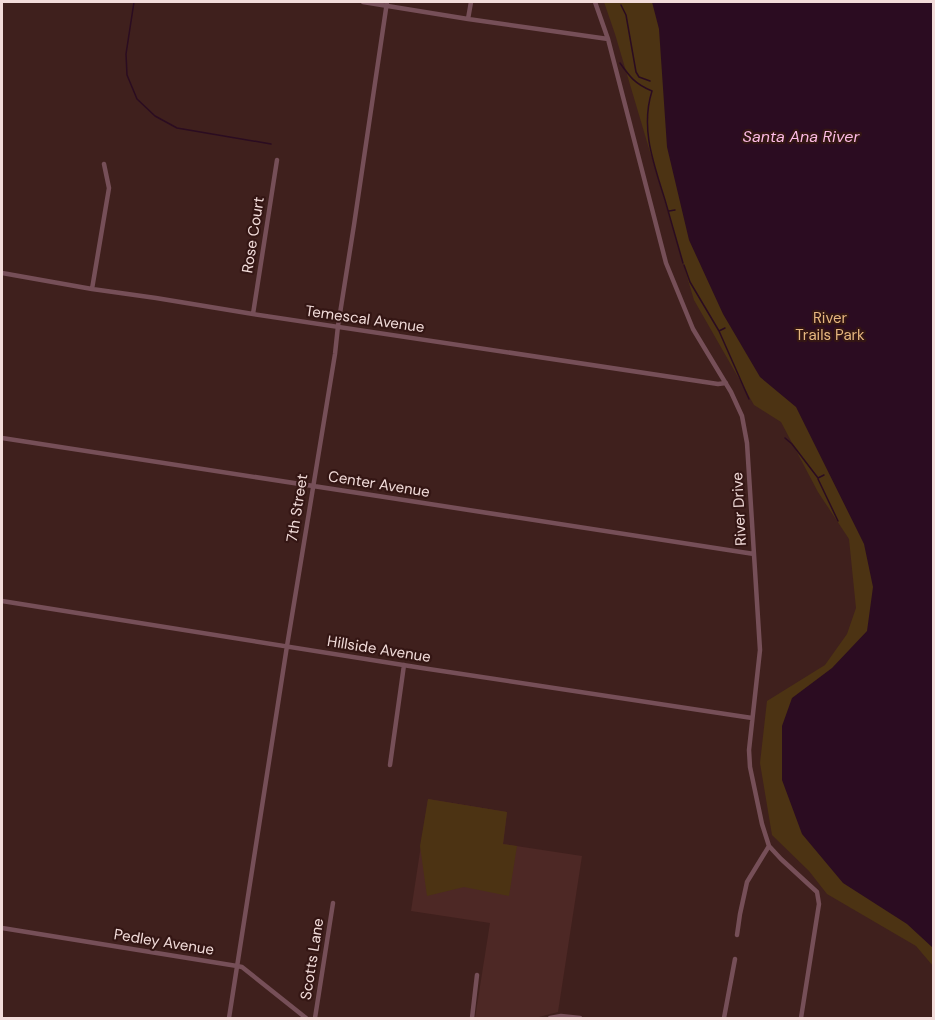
<svg xmlns="http://www.w3.org/2000/svg" width="935" height="1020" viewBox="0 0 935 1020" font-family="'DM Sans',sans-serif">
<style>
.built{fill:#4d2825}
.green{fill:#4c3313}
.water{fill:#2b0c21}
.lines{fill:none;stroke-linecap:round;stroke-linejoin:round}
.stream{stroke:#2b0c21;stroke-width:1.5}
.street{stroke:#764f58;stroke-width:4.5}
.labels{text-anchor:middle;stroke-width:4.5;stroke-linejoin:round;paint-order:stroke}
.street-label{font-size:15px;fill:#f2dcda;stroke:#341614}
.park-label{font-size:15px;fill:#e7b77f;stroke:#341614}
.water-label{font-size:16px;font-style:italic;fill:#fdbbe4;stroke:#341614}
</style>
<rect width="100%" height="100%" fill="#3f201d"/>
<path class="built" d="M428 799 507 812 503 844 582 856 558 1012 535 1018H475L490 923 411 911Z"/>
<path class="green" d="M604 2H665L933 288V966L916 946 827 894 809 871 772 835 760 763 767 701 825 665 847 634 856 608 849 539 818 492 781 422 754 405 694 300 615 34Z
M428 799 507 812 503 844 517 846 509 896 464 887 427 896 420 846Z"/>
<path class="water" d="M652 2H933V948L907 924 843 883 802 834 782 780V726L792 698 832 668 867 631 873 587 864 544 796 407 760 377 723 314 689 240 667 147 659 29Z"/>
<g class="lines">
<path class="stream" d="M134 2 126 54 127 75 137 99 155 116 177 128 271 144
M621 5 626 15 636 72 639 77 650 81
M620 63C630 77 635 84 652 91 640 129 654 164 665 200 671 221 677 242 683 263
M669 211 675 210
M684 265 690 282 719 331
M725 328 719 331 749 399
M785 438 792 444 818 478 824 475
M818 479 838 521"/>
<path class="street" d="M363 2 468 19 608 39
M595 2 608 39 666 263 693 329 731 392 742 416 747 443 760 650 749 750 750 767 762 824 769 846 781 859 817 892 819 904 801 1018
M468 19 471 2
M2 273 92 289 156 298 253 314 718 384 726 383
M92 289 109 188 104 164
M253 314 277 160
M2 438 754 554
M2 601 422 668 752 718
M390 765 404 665
M2 928 237 966 242 967 306 1018
M737 935 740 914 747 882 769 846
M229 1018 287 646 335 354 338 326 354 225 387 2
M315 1018 333 903
M472 1018 477 975
M550 1018 561 1016 580 1018
M724 1018 735 959"/>
</g>
<g class="labels">
<g class="street-label">
<text transform="translate(253 235) rotate(-81)" y="5">Rose Court</text>
<text transform="translate(365 319) rotate(8)" y="5">Temescal Avenue</text>
<text transform="translate(379 484) rotate(9)" y="5">Center Avenue</text>
<text transform="translate(297 508) rotate(-81)" y="5">7th Street</text>
<text transform="translate(739 509) rotate(-93)" y="5">River Drive</text>
<text transform="translate(379 649) rotate(9)" y="5">Hillside Avenue</text>
<text transform="translate(164 942) rotate(9)" y="5">Pedley Avenue</text>
<text transform="translate(312 959) rotate(-81)" y="5">Scotts Lane</text>
</g>
<g class="park-label">
<text x="830" y="323">River<tspan x="830" dy="17">Trails Park</tspan></text>
</g>
<g class="water-label">
<text x="801" y="142">Santa Ana River</text>
</g>
</g>
<rect width="935" height="1020" fill="none" stroke="#f2dcda" stroke-width="6"/>
</svg>
